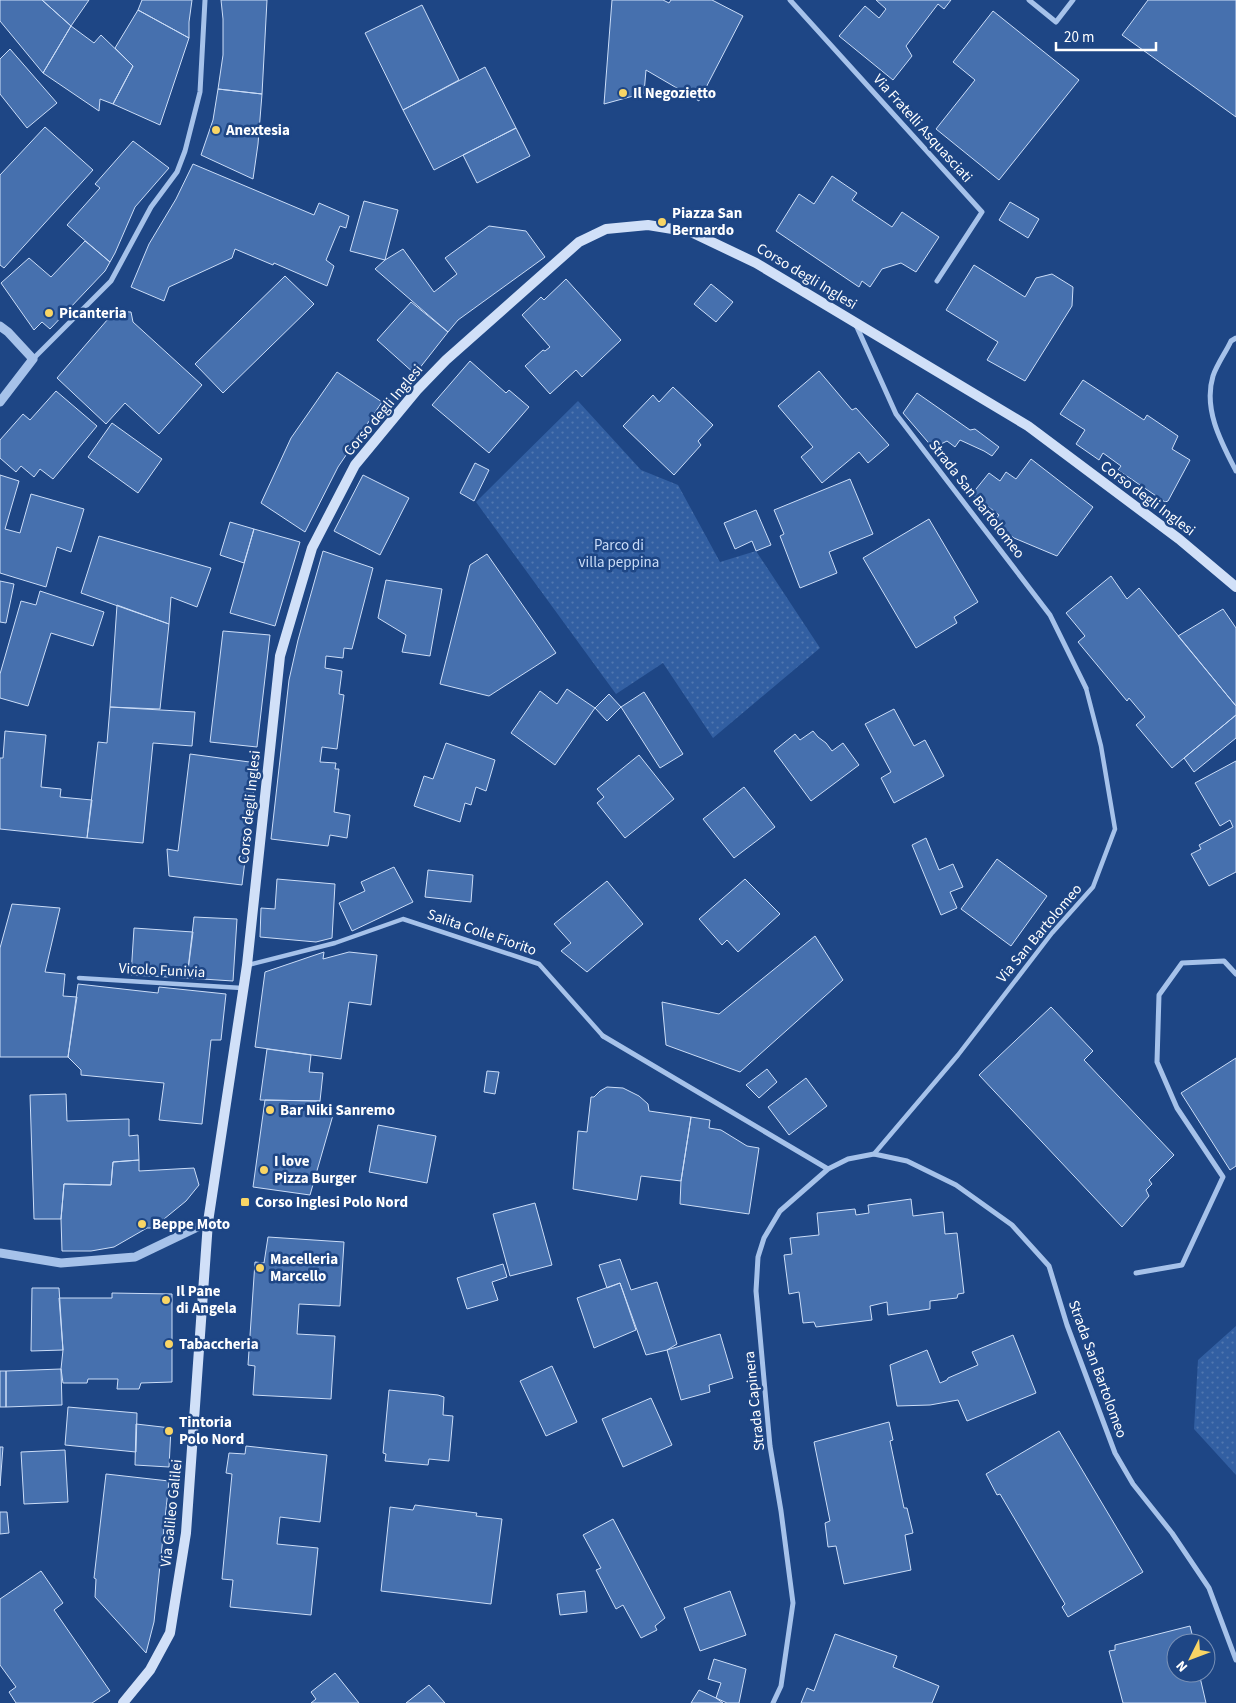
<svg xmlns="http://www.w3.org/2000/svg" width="1236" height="1703" viewBox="0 0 1236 1703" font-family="'Source Sans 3',sans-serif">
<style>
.green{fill:url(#green-dots)}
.building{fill:#4670ae;stroke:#cbddf8}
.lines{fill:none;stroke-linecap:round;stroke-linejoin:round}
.pedestrian{stroke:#a6c2ea;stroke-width:4.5}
.minor{stroke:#a6c2ea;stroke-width:5}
.tertiary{stroke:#a6c2ea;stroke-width:9}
.secondary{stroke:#d1e0f8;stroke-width:10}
.poi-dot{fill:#f9d565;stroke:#1e4685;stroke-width:2}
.labels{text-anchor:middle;stroke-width:5;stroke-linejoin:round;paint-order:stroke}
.poi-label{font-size:15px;font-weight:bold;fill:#fff;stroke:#1e4685;text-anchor:start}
.street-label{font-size:15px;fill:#fff;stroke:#1e4685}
.park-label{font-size:15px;fill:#cbddf8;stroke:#1e4685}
</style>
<defs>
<pattern id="green-dots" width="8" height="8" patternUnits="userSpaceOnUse" patternTransform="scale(1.25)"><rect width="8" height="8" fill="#325fa2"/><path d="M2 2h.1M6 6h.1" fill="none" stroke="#5177b0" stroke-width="1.8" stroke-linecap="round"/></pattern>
</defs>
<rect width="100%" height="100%" fill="#1e4685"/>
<path class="green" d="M578 401 641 470 678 485 720 562 756 551 820 648 713 738 663 663 616 694 476 502Z
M1236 1326V1475L1194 1429 1198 1360Z"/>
<path class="building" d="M0 0H42L71 26 43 73 0 21Z
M42 0H89L71 26Z
M142 0H192L189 22V38L138 10Z
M221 0H267L262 94 218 89 223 55V19Z
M612 0H663L669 3 671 0H712L743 16 699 101 646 70 644 93 604 104Z
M876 0H951L944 9 938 4 906 46 912 56 893 80 839 36 865 6 879 18 886 9Z
M1148 0H1236V117L1122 35Z
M422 5 459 80 403 110 365 33Z
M138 10 189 38 160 125 113 104 133 66 115 48Z
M993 11 1079 80 999 180 936 129 975 80 953 62Z
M71 26 94 43 101 35 133 66 113 104 100 99 99 111 43 73Z
M10 49 57 103 27 128 0 94V59Z
M485 67 516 128 434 170 403 110Z
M218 89 262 94 258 144 253 179 201 155 213 120Z
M45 127 93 170 4 268 0 265V175Z
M516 128 530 156 477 183 463 155Z
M133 141 169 168 135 207 115 253 110 262 67 225 100 188 95 184Z
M193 164 314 215 319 203 349 216 346 228 340 226 326 260 334 266 327 286 274 263 273 265 235 249 232 258 169 287 164 301 131 287 149 244 176 199Z
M832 176 857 193 852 200 892 227 902 212 939 237 916 272 901 263 882 269 870 287 862 281 859 287 776 231 799 194 814 204Z
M364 201 398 210 385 260 350 251Z
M1010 202 1039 219 1028 238 999 220Z
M489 226 526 231 545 257 458 320 448 332 375 269 385 260 403 249 434 292 457 274 445 258Z
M85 241 110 262 105 271 50 329 42 322 34 330 1 283 29 258 51 277Z
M974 265 1025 297 1036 278 1052 274 1073 287 1072 306 1025 381 987 360 998 342 946 310Z
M285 276 314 304 223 393 195 364Z
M566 279 621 340 582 377 576 370 550 394 525 366 543 350 545 351 550 347 522 315 541 297 544 300Z
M711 284 733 302 716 322 694 304Z
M411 302 448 332 415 374 377 340Z
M109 311 131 312 133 322 202 385 159 434 125 403 106 424 57 378 108 319Z
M470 361 506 393 509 390 529 407 489 453 432 405Z
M819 371 852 410 856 408 889 445 868 463 859 452 822 483 801 457 813 447 778 406Z
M337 372 382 402 338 467 305 532 261 503 291 438Z
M1083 380 1144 420 1147 415 1178 436 1172 449 1190 460 1168 501 1165 502 1118 470 1121 466 1103 453 1099 460 1076 444 1085 430 1060 414Z
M673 387 713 425 698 441 701 445 674 475 623 426 653 395 659 402Z
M56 391 97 426 53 479 40 469 34 477 21 466 16 472 0 458V440L23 414 30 420Z
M917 393 970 430 975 429 999 447 992 456 984 451 960 440 955 447 947 441 933 448 903 413Z
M112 423 162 459 138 493 88 457Z
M1031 459 1093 507 1057 556 1014 538 993 523 999 515 972 494 989 473 1000 481 1006 472 1016 479Z
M475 463 489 470 474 501 460 493Z
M0 475 19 481 5 529 20 533 31 494 84 509 71 552 57 547 46 587 0 573Z
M363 475 409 498 380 555 334 531Z
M850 479 873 534 829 552 837 573 800 588 780 536 784 534 774 510Z
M756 510 771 545 756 551 752 541 735 549 724 523Z
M929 519 978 602 954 617 957 623 916 648 863 558Z
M230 522 254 529 244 563 220 555Z
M254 529 300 542 275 626 230 613Z
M99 536 211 568 197 607 171 597 169 624 81 593Z
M323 551 373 568 352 649 344 648 343 658 326 656 325 668 342 671 339 694 344 695 337 749 322 747 320 762 336 763 335 769H339L334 812 350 815 347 838 330 835 328 846 271 839 289 680 298 640Z
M487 554 556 653 489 696 440 684 470 565Z
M1111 576 1127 599 1139 588 1236 706V715L1172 768 1136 725 1145 717 1129 698 1127 701 1078 642 1085 636 1066 613Z
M386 580 442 589 430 656 402 652 406 635 378 618Z
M0 581 14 584 6 623 0 622Z
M40 591 104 612 93 646 51 633 28 706 0 698V674L21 601 36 605Z
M117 605 169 624 160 709 110 707Z
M1223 609 1236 628V706L1178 636Z
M223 631 270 635 257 747 210 742Z
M567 689 595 708 555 765 511 733 540 691 557 704Z
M644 692 683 754 660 768 621 707Z
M609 694 621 707 607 721 595 708Z
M110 707 195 712 192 746 153 743 143 843 87 838 98 742 107 743Z
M894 709 914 746 925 740 944 776 894 803 881 778 891 772 865 724Z
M1236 715V738L1194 772 1184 758Z
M5 731 46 735 41 787 61 789 60 797 92 800 87 838 0 829V758H3Z
M813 731 818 737 826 743 832 751 843 743 859 765 811 801 774 751 795 734 800 740Z
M446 743 495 760 486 791 476 787 471 805 465 803 460 822 414 806 424 776 433 779Z
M190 754 257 763 242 885 169 876 167 849 178 851Z
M639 755 674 799 625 838 597 803 604 797 597 789Z
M1236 761V872L1209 886 1191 854 1201 849 1199 845 1233 827 1230 820 1220 826 1195 783Z
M744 787 775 827 734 858 703 819Z
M926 838 939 870 953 864 963 887 950 892 957 908 941 915 912 845Z
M997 859 1047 896 1011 946 961 909Z
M394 867 413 902 352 931 339 903 365 891 361 882Z
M428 870 473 875 471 902 425 897Z
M277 879 335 884 332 938 316 942 260 937 261 908 275 909Z
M745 879 780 914 738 952 727 940 722 945 699 919Z
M607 881 643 924 587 972 561 951 571 943 554 924Z
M12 904 60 908 45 972 65 974 63 996 77 997 68 1057H0V948Z
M194 917 237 919 233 981 187 978Z
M134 928 193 932 187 978 131 975Z
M815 936 843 980 740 1072 666 1045 662 1002 719 1014Z
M324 952 323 959 349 952 377 955 371 1005 349 1002 341 1059 255 1047 265 972Z
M78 984 158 993 159 987 226 994 221 1040H211L202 1124 159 1120 164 1083 81 1075V1070L68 1057Z
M1051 1007 1093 1051 1084 1060 1174 1155 1149 1180 1152 1184 1146 1190 1149 1196 1122 1227 979 1075Z
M267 1049 311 1055 309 1072 323 1073 320 1101 260 1100Z
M1236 1058V1166L1230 1170 1181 1093Z
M767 1069 777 1082 759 1098 746 1085Z
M487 1071 499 1072 495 1094 484 1092Z
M806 1078 827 1106 789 1135 768 1107Z
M607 1087 623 1088 639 1096 648 1104 649 1111 691 1117 681 1181 641 1176 637 1200 573 1189 578 1131 587 1132 591 1097H594L600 1091Z
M66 1094 67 1121 129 1119V1136L138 1135 139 1160 113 1162 111 1185 64 1184 61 1219H34L30 1095Z
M265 1100 320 1101 318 1112 333 1115 310 1195 253 1187Z
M691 1117 710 1120 709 1128 721 1130 747 1146 759 1148 749 1214 680 1204 681 1181Z
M378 1125 436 1136 427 1183 369 1172Z
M139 1160V1171L194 1168 199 1185 186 1201 153 1228H147L114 1247 91 1251H62L61 1219 64 1184 111 1185 113 1162Z
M911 1199 913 1216 943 1212 945 1234 957 1233 964 1293 958 1294 957 1298 930 1301V1309L888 1315 887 1302 870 1306 872 1320 816 1327 814 1322 803 1323 799 1292 789 1294 784 1255 792 1254 790 1238 819 1235 817 1213 855 1209 856 1215 869 1213 868 1205Z
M535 1203 552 1265 510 1276 493 1214Z
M268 1237 344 1242 340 1306 299 1304 297 1334 335 1336 331 1399 253 1395 255 1366 248 1365 255 1262 264 1263Z
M620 1259 631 1290 657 1282 677 1344 667 1350 646 1355 620 1283 607 1288 599 1265Z
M503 1264 507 1277 492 1282 498 1300 467 1309 457 1278Z
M620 1283 636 1330 594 1348 577 1298Z
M32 1288H59L63 1350 31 1351Z
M112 1293 172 1294V1382L141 1383 139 1389H117L118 1379H88L87 1383H63L61 1369 63 1350 59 1298H112Z
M720 1334 733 1378 709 1385 710 1392 681 1400 667 1350Z
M1013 1335 1036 1393 967 1421 958 1400 930 1405 897 1406 890 1365 927 1350 940 1383 947 1380 948 1378 978 1365 972 1352Z
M552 1366 577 1422 546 1436 520 1381Z
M61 1369 62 1405 6 1407V1371Z
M0 1371H6V1407H0Z
M389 1390 438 1395 444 1397 443 1415 453 1416 449 1461 429 1459 428 1465 385 1461 386 1454 383 1453Z
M651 1398 672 1445 623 1467 602 1419Z
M68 1407 137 1413 136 1452 65 1445Z
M889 1422 893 1440 890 1441 904 1508H907L913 1533 905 1535 911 1570 844 1584 836 1546 828 1547 825 1523 830 1521 814 1442Z
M136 1424 171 1428 169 1467 135 1465Z
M1059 1431 1143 1572 1068 1617 1062 1607 1065 1604 1000 1494 997 1495 986 1474Z
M246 1446 327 1455 320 1522 280 1517 277 1544 318 1548 311 1615 230 1607 233 1580 222 1579 232 1474 226 1473 229 1453 245 1454Z
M0 1447H3L0 1486Z
M65 1450 68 1502 24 1504 21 1452Z
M106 1474 169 1481 154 1622 146 1653 95 1597 96 1579 94 1578Z
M415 1505 477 1513 476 1516 502 1519 491 1604 381 1591 390 1507 413 1510Z
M0 1512H7L9 1533 0 1534Z
M613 1519 665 1618 655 1626 657 1630 641 1638 623 1605 616 1609 596 1570 601 1568 583 1535Z
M41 1571 63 1603 54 1610 110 1691 92 1703H16L9 1692 16 1687 0 1665V1599Z
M585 1591 587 1612 560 1615 557 1594Z
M730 1591 746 1635 700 1651 684 1608Z
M1190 1626 1193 1638H1197V1643H1176V1673H1199L1206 1703H1123L1109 1651 1115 1650V1645Z
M835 1634 897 1656 893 1667 939 1686 932 1703H801L807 1688 814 1691Z
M714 1659 746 1669 739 1703H727L716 1698 721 1683 708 1679Z
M335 1673 359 1703H311L316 1699 311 1692Z
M429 1685 445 1703H406Z
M699 1690 716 1698 723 1703H691Z"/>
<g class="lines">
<path class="pedestrian" d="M248 965 335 943 403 919 539 964 603 1036
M79 978 242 988
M874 1154 958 1055 1052 933 1093 887 1115 829 1101 746 1086 688"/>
<path class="minor" d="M790 0 982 212 937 281
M1029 0 1056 22 1073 0
M856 325 896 414 1050 615 1086 688
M1236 338 1231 341C1226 352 1217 364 1213 376 1203 409 1221 442 1236 471
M33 359 111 281 151 207 177 172 185 151 200 92 205 0
M603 1036 828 1169
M1136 1273 1182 1265 1223 1177 1177 1108 1157 1062 1159 995 1182 963 1224 961 1236 974
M773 1703 781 1686 793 1603 781 1511 770 1446 756 1291 758 1257 764 1238 780 1211 828 1169 848 1159 874 1154 907 1161 956 1185 1012 1225 1049 1266 1067 1325 1115 1453 1133 1484 1172 1533 1209 1588 1236 1660"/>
<path class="tertiary" d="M0 326 8 332 33 359 0 402
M0 1253 61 1263 135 1257 208 1222"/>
<path class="secondary" d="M123 1703 150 1670 170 1633 186 1533 208 1222 247 965 280 656 312 548 355 465 417 390 446 360 579 242 606 229 648 225 691 232 756 263 1028 426 1179 539 1236 587"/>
</g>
<g class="poi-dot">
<circle cx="623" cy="93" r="5"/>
<circle cx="216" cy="130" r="5"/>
<circle cx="662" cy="222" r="5"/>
<circle cx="49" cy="313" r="5"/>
<circle cx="270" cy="1110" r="5"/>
<circle cx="264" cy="1170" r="5"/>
<rect x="240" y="1197" width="10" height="10" rx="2.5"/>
<circle cx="142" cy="1224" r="5"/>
<circle cx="260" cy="1268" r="5"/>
<circle cx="166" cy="1300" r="5"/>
<circle cx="169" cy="1344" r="5"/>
<circle cx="169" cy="1431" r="5"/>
</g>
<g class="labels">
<g class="poi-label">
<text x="633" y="98">Il Negozietto</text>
<text x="226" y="135">Anextesia</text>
<text x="672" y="218">Piazza San<tspan x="672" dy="17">Bernardo</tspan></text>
<text x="59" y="318">Picanteria</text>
<text x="280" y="1115">Bar Niki Sanremo</text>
<text x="274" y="1166">I love<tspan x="274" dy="17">Pizza Burger</tspan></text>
<text x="255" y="1207">Corso Inglesi Polo Nord</text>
<text x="152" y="1229">Beppe Moto</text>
<text x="270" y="1264">Macelleria<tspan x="270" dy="17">Marcello</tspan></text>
<text x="176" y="1296">Il Pane<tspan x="176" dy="17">di Angela</tspan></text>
<text x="179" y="1349">Tabaccheria</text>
<text x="179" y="1427">Tintoria<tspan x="179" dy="17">Polo Nord</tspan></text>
</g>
<g class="street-label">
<text transform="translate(923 128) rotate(48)" y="5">Via Fratelli Asquasciati</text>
<text transform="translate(807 276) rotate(31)" y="5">Corso degli Inglesi</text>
<text transform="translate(383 410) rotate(-50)" y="5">Corso degli Inglesi</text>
<text transform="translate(1148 498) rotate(37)" y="5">Corso degli Inglesi</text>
<text transform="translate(977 499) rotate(52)" y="5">Strada San Bartolomeo</text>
<text transform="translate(249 807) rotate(-84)" y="5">Corso degli Inglesi</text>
<text transform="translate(482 932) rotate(19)" y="5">Salita Colle Fiorito</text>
<text transform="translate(1039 933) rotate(-50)" y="5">Via San Bartolomeo</text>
<text transform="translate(162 970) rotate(3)" y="5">Vicolo Funivia</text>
<text transform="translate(1098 1369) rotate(70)" y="5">Strada San Bartolomeo</text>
<text transform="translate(754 1401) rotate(-96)" y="5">Strada Capinera</text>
<text transform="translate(171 1513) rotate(-84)" y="5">Via Galileo Galilei</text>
</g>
<g class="park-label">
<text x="619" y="550">Parco di<tspan x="619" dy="17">villa peppina</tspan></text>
</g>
</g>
<g transform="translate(1191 1658) rotate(228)"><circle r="24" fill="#1e4685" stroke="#7890b6"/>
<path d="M0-4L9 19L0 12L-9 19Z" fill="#f9d565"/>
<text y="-8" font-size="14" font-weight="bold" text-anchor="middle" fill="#ffffff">N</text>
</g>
<path d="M1056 42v8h100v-8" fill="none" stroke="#ffffff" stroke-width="2.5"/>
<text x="1064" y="42" font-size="15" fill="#ffffff" stroke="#1e4685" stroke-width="4" paint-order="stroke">20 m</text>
</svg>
